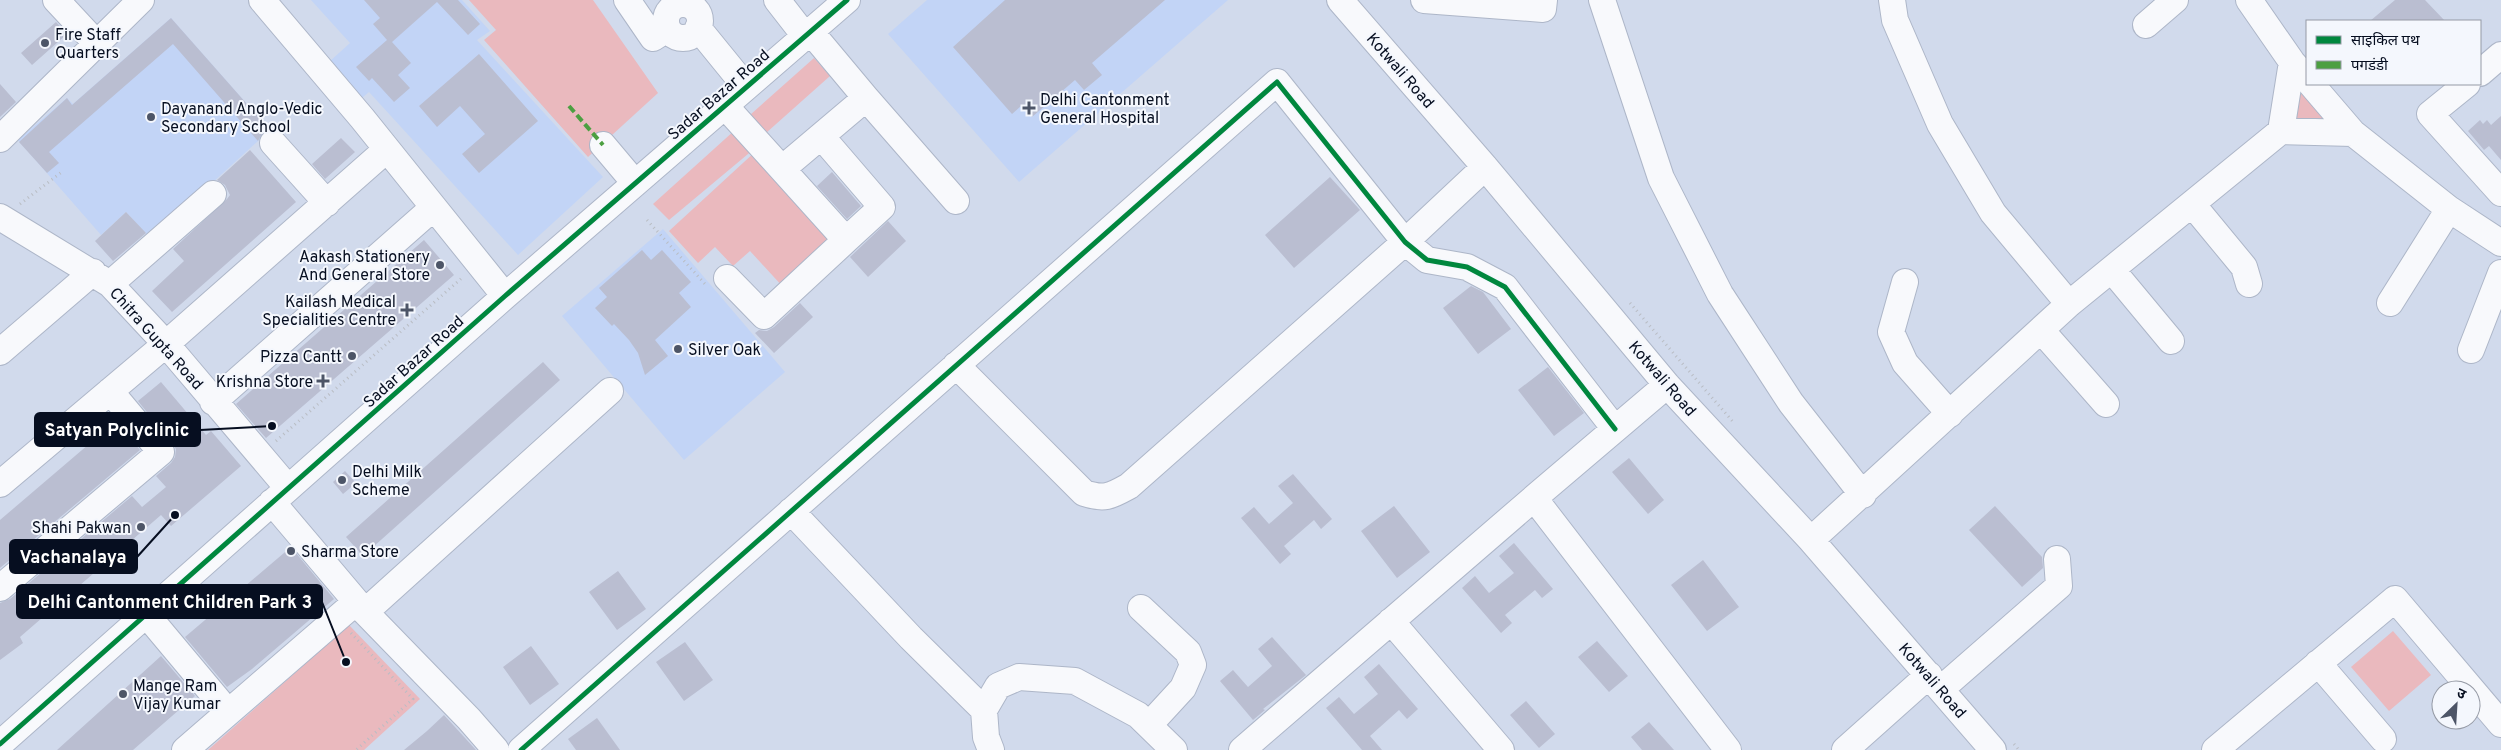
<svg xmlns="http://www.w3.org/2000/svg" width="2501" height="750" viewBox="0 0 2501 750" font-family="Overpass,'Noto Sans Devanagari',sans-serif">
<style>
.built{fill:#c2d4f6}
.green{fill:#eab9be}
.building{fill:#babed1}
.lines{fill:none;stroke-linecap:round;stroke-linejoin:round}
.minor-casing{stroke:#adb6c8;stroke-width:28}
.path{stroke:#b9bdc4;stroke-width:3;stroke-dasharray:1 4;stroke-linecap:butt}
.minor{stroke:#f8f9fc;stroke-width:26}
.quiet{stroke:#4c9f41;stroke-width:4;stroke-dasharray:8 4;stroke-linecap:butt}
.cycleway-casing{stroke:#f4f7fd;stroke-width:8}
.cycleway{stroke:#00873e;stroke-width:5}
.poi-dot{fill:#4d5567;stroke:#f4f7fd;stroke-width:2}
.labels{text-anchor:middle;stroke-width:4;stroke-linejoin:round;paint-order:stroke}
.poi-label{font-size:16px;fill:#060e20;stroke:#f4f7fd;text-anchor:start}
.street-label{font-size:16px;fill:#060e20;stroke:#f4f7fd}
.leader{fill:none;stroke:#060e20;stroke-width:2}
.callout-dot{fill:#060e20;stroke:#f4f7fd;stroke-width:2}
.callout{fill:#060e20;stroke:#060e20;stroke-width:2}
.callout-label{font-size:18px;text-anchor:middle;font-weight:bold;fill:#fff}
</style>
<rect width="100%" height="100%" fill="#d1daec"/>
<path class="built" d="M311 0H462L490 31 477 40 603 177 518 255 369 92 362 98 329 62 350 43Z
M927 0H1228L1019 182 888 34Z
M171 18 270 130 151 239 126 212 101 235 18 140 67 98 73 104Z
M663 229 785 372 684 460 562 316Z"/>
<path class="green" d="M469 0H593L658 93 588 157 484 40 496 30Z
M814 58 830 76 766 133 750 115Z
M2295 81 2332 120 2296 124Z
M735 130 754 149 669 220 653 204Z
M756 151 838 238 784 288 750 251 733 266 715 247 698 263 669 231Z
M349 625 420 699 364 750H208Z
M2393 631 2431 675 2389 711 2351 667Z"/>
<path class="building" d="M364 0H458L480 24 468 35 437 2 392 42 411 63 398 75 410 88 394 102 372 78 369 81 356 67 387 40 373 24 380 18Z
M1005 0H1165L1092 63 1102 75 1084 90 1075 80 1032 117 1021 106 1012 114 953 47Z
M2395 0H2425L2445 21H2370Z
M171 18 269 129 263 132 258 141 173 44 49 152 59 163 47 173 19 142 67 98 72 105Z
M56 22 67 34 32 65 21 53Z
M479 54 538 121 479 173 462 154 485 134 460 106 437 127 419 106Z
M0 84 16 102 0 117Z
M2501 116V160L2489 146 2484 150 2468 131 2480 120 2483 124 2487 120 2491 125Z
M341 138 355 152 325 179 312 164Z
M250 150 296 202 172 312 152 291 184 261 173 249 227 199 230 195 225 185 217 180Z
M832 172 861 206 847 219 817 186Z
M1330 177 1360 210 1294 268 1265 235Z
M126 212 146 233 113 261 95 241Z
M888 221 906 241 868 277 850 257Z
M424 240 454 275 266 438 236 404Z
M642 250 651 260 662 250 691 282 679 293 691 307 655 340 668 356 645 375 638 353 629 340 614 324 612 326 595 308 607 297 599 288Z
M1471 286 1483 292 1511 329 1478 354 1443 308Z
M800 303 813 317 774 353 755 333 759 330 767 331 774 327Z
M543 362 560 380 363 556 346 537Z
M1548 367 1584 413 1554 436 1518 390Z
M161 382 206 435 211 431 241 466 171 526 161 515 20 637 23 643 0 660V603L10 599 132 496 142 507 166 487 156 476 171 463 175 457 176 449 138 401Z
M116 421 140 450 0 568V520Z
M1629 458 1664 500 1648 514 1612 472Z
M345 471 356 483 343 494 333 482Z
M1293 474 1332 519 1321 529 1314 520 1284 546 1291 554 1280 564 1241 518 1254 507 1269 524 1293 503 1278 486Z
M1394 506 1430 552 1397 578 1361 531Z
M1995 506 2042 557 2043 568 2022 587 1969 530Z
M1514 543 1553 589 1542 598 1535 590 1505 615 1512 623 1501 633 1462 588 1475 576 1489 593 1514 573 1499 556Z
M291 547 334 599 252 669 227 687 185 637Z
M1703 560 1739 607 1707 631 1671 585Z
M618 571 646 609 617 630 589 592Z
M1272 637 1306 675 1263 709 1265 710 1253 720 1220 681 1233 670 1248 687 1272 666 1258 649Z
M1597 641 1628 676 1609 692 1578 657Z
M685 642 713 680 684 701 656 662Z
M531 646 559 684 530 705 503 667Z
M161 656 195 696 133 750H57Z
M1379 664 1418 709 1407 719 1399 710 1370 736 1382 750H1362L1326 708 1339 697 1354 714 1378 694 1364 677Z
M1526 701 1555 734 1539 748 1510 715Z
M444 715 476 750H404L427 731Z
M597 718 620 750H576L568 739Z
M1649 722 1674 750H1642L1631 737Z"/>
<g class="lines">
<g class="minor-casing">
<path id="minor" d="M56 0 97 44
M262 0 362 118 505 296
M627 0 653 38 667 29
M777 0 805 36
M1340 0 1485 167 1667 385 1811 540 1993 750
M1424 0 1543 9 1544 0
M1602 0 1661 178 1720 294 1791 403 1863 495
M1892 0 1895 20 1940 124 1993 213 2069 304
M2249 0 2292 62 2307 79
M666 21a17 17 0 1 1 34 0a17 17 0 1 1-34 0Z
M2146 25 2175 0
M698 28 746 87
M2480 73 2501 55
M2311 84 2353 133 2449 209 2501 243
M2467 84 2430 114 2501 193
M866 98 956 201
M725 106 846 240 764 316 727 278
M2281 131 2292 62
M821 136 882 207 846 240
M0 139 141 0
M273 143 327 203
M603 145 635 183
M782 169 866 98 810 31
M2192 204 2244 267 2249 284
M0 217 110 284 166 344 288 488
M2112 270 2171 341
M1905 282 1891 332 1905 363 1950 414
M110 284 213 194
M2390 303 2449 209
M2041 330 2106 404
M2471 350 2501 273
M0 352 93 272
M956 365 1084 493C1105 500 1111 496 1129 486L1405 242 1485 167
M213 402 433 208
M0 484 166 344 386 150
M1534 498 1667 385
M272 502 365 612 469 719 496 750
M791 511 911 638 984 710
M1811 540 2069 304 2281 131 2353 133
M0 588 161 452 110 391
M1141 608 1188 652 1193 665 1183 688 1149 725
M365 612 610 391
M146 614 228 712
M1391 621 1501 750
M2318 663 2383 739
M1941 689 2059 586 2057 559
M0 744 505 296 847 0
M185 750 356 602
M521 750 1277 82 1405 242 1427 260 1467 267 1505 287 1615 429
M991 750 986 737 984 710 998 686 1019 677 1075 681 1138 715 1174 750
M1242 750 1534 498 1728 750
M1845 750 1929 675
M2215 750 2395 599 2501 724"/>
</g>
<path class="path" d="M20 204 63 171
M647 220 705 284
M1630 303 1734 423
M276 441 463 277
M351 633 413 699 356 750
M2014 744 2019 750"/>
<use href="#minor" class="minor"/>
<path class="quiet" d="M569 106 603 145"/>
<g class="cycleway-casing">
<path id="cycleway" d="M0 744 505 296 847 0
M521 750 1277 82 1405 242 1427 260 1467 267 1505 287 1615 429"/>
</g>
<use href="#cycleway" class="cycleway"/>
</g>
<g class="poi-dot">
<circle cx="45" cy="43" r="5"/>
<path d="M1026.5 100.5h5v5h5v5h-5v5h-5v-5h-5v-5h5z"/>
<circle cx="151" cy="117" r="5"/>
<circle cx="440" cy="265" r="5"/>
<path d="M404.5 302.5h5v5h5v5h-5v5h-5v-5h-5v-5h5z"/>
<circle cx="678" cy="349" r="5"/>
<circle cx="352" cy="356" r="5"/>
<path d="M320.5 373.5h5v5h5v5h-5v5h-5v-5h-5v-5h5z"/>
<circle cx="342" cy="480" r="5"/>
<circle cx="141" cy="527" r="5"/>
<circle cx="291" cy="551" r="5"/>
<circle cx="123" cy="694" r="5"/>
</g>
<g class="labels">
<g class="poi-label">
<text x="55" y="40">Fire Staff<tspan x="55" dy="18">Quarters</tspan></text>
<text x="1040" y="105">Delhi Cantonment<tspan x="1040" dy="18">General Hospital</tspan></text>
<text x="161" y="114">Dayanand Anglo-Vedic<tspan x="161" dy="18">Secondary School</tspan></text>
<text x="430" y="262" text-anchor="end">Aakash Stationery<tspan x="430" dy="18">And General Store</tspan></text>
<text x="396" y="307" text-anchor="end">Kailash Medical<tspan x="396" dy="18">Specialities Centre</tspan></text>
<text x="688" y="355">Silver Oak</text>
<text x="342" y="362" text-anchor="end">Pizza Cantt</text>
<text x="313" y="387" text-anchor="end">Krishna Store</text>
<text x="352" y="477">Delhi Milk<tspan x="352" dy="18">Scheme</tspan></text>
<text x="131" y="533" text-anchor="end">Shahi Pakwan</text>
<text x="301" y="557">Sharma Store</text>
<text x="133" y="691">Mange Ram<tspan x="133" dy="18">Vijay Kumar</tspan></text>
</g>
<g class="street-label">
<text transform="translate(1401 70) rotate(49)" y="6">Kotwali Road</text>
<text transform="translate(718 94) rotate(-41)" y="6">Sadar Bazar Road</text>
<text transform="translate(157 338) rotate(48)" y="6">Chitra Gupta Road</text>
<text transform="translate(413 361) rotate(-42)" y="6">Sadar Bazar Road</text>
<text transform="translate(1663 378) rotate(49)" y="6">Kotwali Road</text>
<text transform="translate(1933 680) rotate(49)" y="6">Kotwali Road</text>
</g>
</g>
<path class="leader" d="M272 426L200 430M175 515L137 557M346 662L322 602"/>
<g class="callout-dot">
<circle cx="272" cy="426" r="5"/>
<circle cx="175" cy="515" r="5"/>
<circle cx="346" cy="662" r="5"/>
</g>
<g class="callout">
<rect x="35" y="413" width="165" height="33" rx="5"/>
<rect x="10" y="540" width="127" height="33" rx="5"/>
<rect x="17" y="585" width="305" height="33" rx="5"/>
</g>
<g class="callout-label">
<text x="117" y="436">Satyan Polyclinic</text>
<text x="73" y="563">Vachanalaya</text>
<text x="170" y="608">Delhi Cantonment Children Park 3</text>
</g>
<rect x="2306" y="20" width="175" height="65" fill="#f4f7fd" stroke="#959aa5"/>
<rect x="2316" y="36" width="25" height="8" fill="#00873e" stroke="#959aa5"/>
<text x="2351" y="45" font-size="15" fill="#060e20">साइकिल पथ</text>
<rect x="2316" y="61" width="25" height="8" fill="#4c9f41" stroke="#959aa5"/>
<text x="2351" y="70" font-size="15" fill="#060e20">पगडंडी</text>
<g transform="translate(2456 705) rotate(25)"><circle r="24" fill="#f4f7fd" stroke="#959aa5"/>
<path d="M0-4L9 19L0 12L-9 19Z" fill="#4d5567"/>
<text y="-8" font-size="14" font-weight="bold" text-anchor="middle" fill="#060e20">उ</text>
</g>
</svg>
